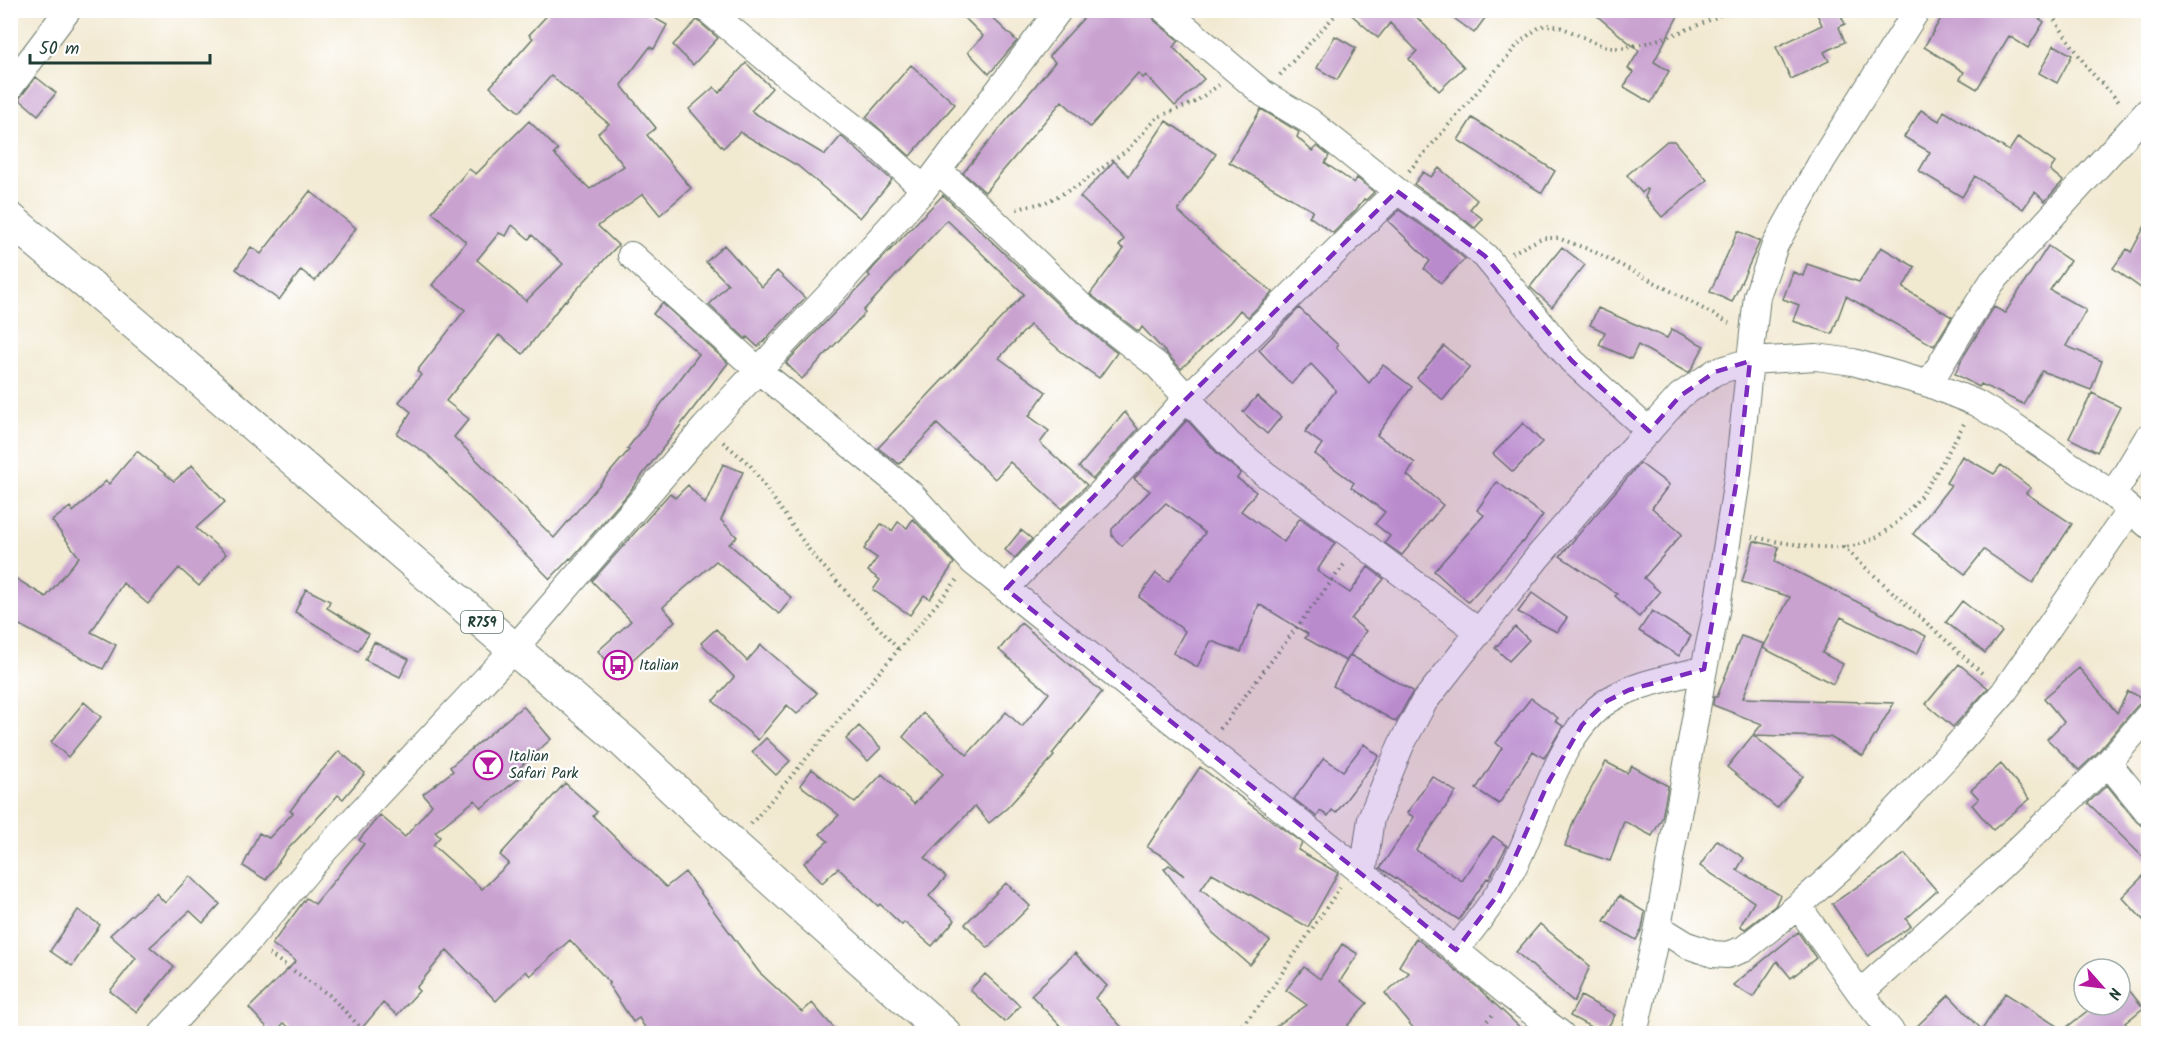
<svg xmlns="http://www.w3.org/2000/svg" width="2159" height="1044" viewBox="0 0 2159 1044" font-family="Kalam,sans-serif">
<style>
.building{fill:#c9a2d0;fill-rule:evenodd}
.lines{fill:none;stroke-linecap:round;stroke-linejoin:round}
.minor-casing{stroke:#69796b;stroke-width:28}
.major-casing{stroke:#69796b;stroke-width:35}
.path{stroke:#69796b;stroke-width:4;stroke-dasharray:1.5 4.5;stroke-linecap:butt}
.minor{stroke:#fff;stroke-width:26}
.major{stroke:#fff;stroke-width:33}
.marked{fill:#7b2cbf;fill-opacity:0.2;stroke:#7b2cbf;stroke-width:4.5;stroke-dasharray:12 8;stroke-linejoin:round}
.labels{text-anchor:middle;stroke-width:4.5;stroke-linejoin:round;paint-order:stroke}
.shield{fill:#fff;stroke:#627771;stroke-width:1.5}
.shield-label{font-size:14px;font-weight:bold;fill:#1f3d34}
.poi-label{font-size:15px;fill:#1f3d34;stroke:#fff;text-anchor:start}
</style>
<rect width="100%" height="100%" fill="#fff"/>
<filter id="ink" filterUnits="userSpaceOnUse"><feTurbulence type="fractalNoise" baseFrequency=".0167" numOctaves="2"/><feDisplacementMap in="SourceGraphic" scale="12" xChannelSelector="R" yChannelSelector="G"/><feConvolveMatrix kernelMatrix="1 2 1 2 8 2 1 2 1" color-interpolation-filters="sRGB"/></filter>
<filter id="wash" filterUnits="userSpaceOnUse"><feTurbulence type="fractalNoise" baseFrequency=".008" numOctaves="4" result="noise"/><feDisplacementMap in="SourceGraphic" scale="24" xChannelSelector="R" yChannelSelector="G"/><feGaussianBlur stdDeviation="1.35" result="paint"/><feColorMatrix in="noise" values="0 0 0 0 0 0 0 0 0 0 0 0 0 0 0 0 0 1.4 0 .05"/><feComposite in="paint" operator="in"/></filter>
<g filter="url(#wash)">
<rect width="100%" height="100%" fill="#f2e9d1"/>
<g id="blocks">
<path class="building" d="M552 10H640L667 25 654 49 650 47 621 85 656 128 647 135 691 188 660 215 643 194 598 226 618 245 566 301 565 300 523 354 499 335 446 401 469 419 454 437 554 538 629 450 627 449 699 354 653 314 662 303 728 363 627 495 571 559 570 558 550 579 428 455 397 434 411 412 399 402 421 375 417 371 465 310 432 285 466 242 432 212 469 169 476 174 529 121 558 150 554 154 590 189 624 166 598 133 609 124 551 76 519 112 490 87 533 38 529 35ZM512 225 529 239 532 235 563 264 526 301 477 260 499 233 506 236Z
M957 10H984L1017 41 989 74 968 52 983 36Z
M1091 10H1150L1155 21 1179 41 1173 47 1204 79 1175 106 1146 75 1143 78 1138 73 1090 127 1062 101 985 192 963 173 1055 62 1049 56Z
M1346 10H1410L1464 67 1439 91 1409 59 1417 51 1390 23 1378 38Z
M1443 10H1491L1474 33Z
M1590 10H1681L1654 62 1669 71 1651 103 1624 87 1633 72 1628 69 1639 51Z
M1815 10H1838L1845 24 1839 27 1845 42 1824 52 1829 61 1791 79 1776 47 1822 25Z
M1946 10H2026L2044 22 2028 48 2009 36 1977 89 1960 79 1964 72 1924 47Z
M697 20 718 38 693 65 673 45Z
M1335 36 1356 48 1337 80 1317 68Z
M2054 45 2072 55 2057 83 2039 73Z
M746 63 772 88 751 111 825 155 841 136 892 180 860 218 798 166 740 132 723 148 689 109 714 87 719 93Z
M911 65 955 104 910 156 866 117Z
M36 77 56 93 38 115 19 99Z
M1261 109 1299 132 1297 137 1312 151 1317 146 1329 156 1325 163 1354 183 1357 178 1374 192 1366 200 1364 199 1356 210 1333 233 1309 216 1313 211 1229 162Z
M1921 110 1939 121 1944 111 2009 151 2018 137 2055 163 2050 170 2063 181 2045 201 2035 192 2023 209 1975 176 1962 197 1919 171 1930 152 1904 137Z
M1472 118 1555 171 1542 193 1458 140Z
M1166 121 1216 154 1178 211 1219 249 1273 292 1248 317 1240 310 1230 322 1181 369 1142 327 1139 332 1090 294 1124 249 1119 246 1124 239 1080 197 1114 161 1129 176Z
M1667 141H1674L1707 180 1662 217 1645 197 1648 190 1646 189 1642 193 1627 175Z
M1439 168 1477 200 1470 209 1483 219 1475 228 1457 214 1414 184 1423 172 1431 177Z
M310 191 356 228 315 281 301 270 279 300 236 269 251 247 261 254Z
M943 195 1070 316 1117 353 1099 378 1062 352 1030 325 999 358 1046 392 1029 416 1049 431 1040 443 1087 485 1062 509 1010 462 995 479 937 424 899 464 878 448 1024 294 947 220 863 311 865 313 802 379 786 363 870 276 868 274 874 267Z
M1399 210 1440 238 1465 259 1441 283 1424 269 1430 261 1388 221Z
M2148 220V293L2113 268 2127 249 2131 252Z
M1738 231 1760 241 1732 302 1710 292Z
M724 245 762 287 777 271 805 298 758 347 747 337 746 339 709 305 728 284 706 262Z
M2048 246 2070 261 2050 290 2086 310 2066 346 2102 361 2091 390 2042 371 2023 404 1981 384 1979 387 1955 374 1961 362H1960L1994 307 2005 313Z
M1562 247 1585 265 1552 307 1530 287Z
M1881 247 1915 267 1903 288 1952 317 1934 346 1846 296 1832 334 1793 321 1799 305 1783 299 1793 272 1803 276 1807 264 1859 282Z
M1299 308 1338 345 1336 347 1369 383 1383 365 1412 387 1377 435 1415 463 1407 475 1443 505 1402 555 1385 543 1390 536 1375 524 1385 512 1351 487 1354 483 1315 454 1322 444 1305 432 1336 390 1311 364 1291 384 1259 350Z
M1598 308 1667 338 1672 329 1704 346 1691 370 1688 373 1638 345 1631 359 1599 345 1605 332 1590 325Z
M1444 346 1470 367 1443 400 1417 378Z
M2092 393 2120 407 2097 452 2069 438Z
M1257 396 1281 417 1267 434 1243 412Z
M1125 412 1138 429 1093 479 1079 467Z
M1187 420 1218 454 1241 473 1237 478 1256 492 1241 511 1284 542 1300 518 1335 543 1317 571 1350 593 1368 567 1384 579 1351 619 1366 631 1346 661 1305 638 1308 634 1259 604 1241 652 1211 641 1197 667 1173 653 1185 631 1139 597 1156 573 1168 582 1205 533 1166 503 1122 546 1112 536V529L1150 491 1134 479Z
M1523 423 1542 442 1513 472 1493 454Z
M137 451 174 481 192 465 225 502 196 528 226 554 199 586 179 568 148 604 123 583 91 632 116 645 103 669 10 620V575L46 597 79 557 52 521 70 507 73 512 106 481 109 484Z
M1962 456 1994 474 2001 465 2031 488 2026 493 2072 524 2033 583 1984 550 1965 574 1913 534 1951 485 1946 483Z
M1640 463 1669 485 1652 508 1682 534 1644 578 1660 592 1639 617 1615 596 1617 594 1560 556Z
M723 464 743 472 721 520 737 537 729 544 792 598 779 614 716 561 663 607 675 621 618 673 598 651 631 621 592 581 670 493 675 498 688 485 705 504Z
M1497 482 1543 515 1523 543 1522 542 1468 602 1434 571 1484 515 1477 510Z
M913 519 954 563 930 599 924 595 910 615 873 590 880 580 868 571 877 558 864 549 881 524 892 531 898 522 907 528Z
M1021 530 1032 539 1015 558 1005 550Z
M1754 541 1779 547 1775 561 1926 636 1917 654 1841 617 1822 653 1843 664 1833 684 1763 648 1790 597 1742 582Z
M306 589 330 601 327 608 369 634 358 651 295 612Z
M1532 593 1567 618 1557 632 1518 612Z
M1962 601 2002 632 1985 653 1946 622Z
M1652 611 1691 636 1679 656 1639 631Z
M1021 623 1102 692 1052 754 1054 756 1007 808 989 823 975 806 925 858 946 877 929 896 955 920 932 946 904 922 902 925 880 904 878 906 838 868 822 883 804 863 828 841 820 834 839 815 800 785 812 769 855 803 882 774 914 804 943 774 903 737 923 713 967 755 1006 712 1022 727 1049 693 999 650Z
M1515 627 1529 640 1509 661 1495 648Z
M716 629 747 661 761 645 817 693 797 714 787 705 758 740 713 701 734 677 701 643Z
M1741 636 1764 644 1743 698 1894 703 1863 756 1830 737 1753 735 1762 724 1713 705 1714 697H1717Z
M374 642 409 659 400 677 365 660Z
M1350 655 1413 691 1396 722 1333 686Z
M1959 664 1988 688 1953 727 1926 704Z
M2079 668 2117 713 2128 691 2148 701 2142 702 2137 706 2097 753 2079 770 2047 739 2064 722 2044 698Z
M1531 698 1558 718 1555 721 1563 726 1544 758 1533 751 1499 804 1476 789 1502 748 1496 743Z
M84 702 101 717 68 757 51 742Z
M523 706 551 739 517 770 522 776 496 797 481 808 475 800 435 832 440 837 433 845 482 889 509 863 500 855 565 783 597 812 593 816 666 887 685 872 759 972 802 1012 812 1003 839 1034H649L639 1018 633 1022 608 984 610 983 570 940 530 976 526 971 496 1001 447 950 416 988 419 991 397 1015 383 1003 357 1034H296L284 1023 273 1034 249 1008 296 961 272 944 306 898 315 904 364 844 359 840 380 815 405 837 432 805 423 794 453 771 450 767Z
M859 726 881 748 868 761 846 739Z
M1753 735 1803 776 1777 808 1727 767Z
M766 738 790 761 776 775 752 752Z
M1364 744 1379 756 1336 813 1332 810 1328 816 1320 811 1317 817 1294 799 1324 758 1343 771Z
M339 751 365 773 343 799 338 795 324 811 286 851 266 880 243 866 259 833 269 838 293 813 290 811 309 785Z
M1606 762 1627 773 1632 766 1668 786 1662 818 1652 836 1624 821 1610 861 1565 846 1574 820Z
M2001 764 2030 799 1993 830 1972 805 1979 799 1971 790Z
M1200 767 1302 843 1298 850 1338 873 1308 927 1212 873 1201 889 1270 941 1250 965 1213 933 1164 869 1169 865 1184 876 1166 858 1147 847Z
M1432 776 1456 792 1416 850 1462 881 1493 836 1507 846 1489 879 1487 878 1459 920 1380 868 1414 817 1407 813Z
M2107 785 2136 821 2142 826 2148 827V862L2088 803Z
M1717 840 1744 858 1737 870 1780 895 1775 906 1745 929 1740 926 1754 902 1700 866Z
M1905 854 1937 891 1906 919 1911 926 1868 956 1832 904Z
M2148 871V925L2122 897Z
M190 876 220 904 203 923 190 911 150 947 174 967 137 1012 110 991 136 958 110 935 156 893 165 903Z
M1006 883 1030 906 988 948 965 924Z
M1619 896 1645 912 1642 929 1636 940 1604 921Z
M78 910 100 925 72 966 50 951Z
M1540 924 1590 966 1574 1002 1516 952Z
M1798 932 1816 958 1791 978 1777 961 1753 997 1733 985Z
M1416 938 1478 988 1527 1034H1418L1385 993 1409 973 1399 966Z
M1342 944 1358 954 1340 981 1367 1003 1340 1034H1265L1307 1005 1286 990 1304 967 1320 979Z
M1075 953 1107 986 1095 998 1128 1034H1068L1031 995Z
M985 974 1020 1006 1005 1022 970 990Z
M2120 979 2141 1005H2147L2125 1023 2133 1034H1909L1949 995 1982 1030 2005 993 2063 1030 2095 1005H2120Z
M1581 996 1615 1015 1604 1034 1570 1016Z"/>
</g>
</g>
<g filter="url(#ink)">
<use href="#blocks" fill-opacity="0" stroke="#69796b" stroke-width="1.5"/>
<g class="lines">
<g class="minor-casing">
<path id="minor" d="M708 10 780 70 873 142 924 189
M1165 10 1264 94 1308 120 1397 191 1449 226 1485 256 1572 361 1649 431
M10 87 68 10
M939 171 990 217 1080 305 1158 366 1229 444 1265 474 1361 543 1478 631
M631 255 758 370 910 493 973 562 1354 866 1511 996 1561 1034
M1929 384 1963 327 1992 282 2148 111
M2113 495 2148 437
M1006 589 1058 533 1097 497 1186 399 1397 191
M2108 763 2148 812
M1363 874 1371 818 1401 745 1424 702 1537 558 1607 477 1680 396 1715 372 1750 361 1816 357 1853 362 1929 384 1976 403 2011 424 2113 495 2148 525
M1798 906 1860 993 1893 1034
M1658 927 1687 945 1713 954 1727 955 1744 949 1798 906 1844 865 1882 825 1953 750 2004 692 2130 510
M1456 950C1479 920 1503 891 1519 856 1541 809 1562 729 1609 700 1637 683 1672 678 1704 669
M1860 993 2001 866 2108 763 2148 716
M162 1034 249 940 326 849 514 649 705 427 834 290 924 189 1059 10
M1634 1034 1658 927 1704 669 1717 607 1738 473 1757 296 1775 245 1823 159 1917 10"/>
</g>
<g class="major-casing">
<path id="major" d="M10 219 157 342 514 649 624 742 733 845 945 1034"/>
</g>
<path class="path" d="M2048 10 2089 70 2121 104
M1280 75 1340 10
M1409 171 1521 41C1527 37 1533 31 1540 27 1559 18 1592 47 1614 48 1640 49 1707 24 1729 10
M1017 209 1046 202 1079 185 1127 150 1158 117 1195 102 1219 85
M1512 253 1542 238H1558L1593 251 1660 285 1729 323
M723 442 750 465 812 554 898 649
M1752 537C1781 542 1813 549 1842 547 1904 544 1938 469 1965 422
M1843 547 1985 676
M1220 729 1346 562
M751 824 957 580
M269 954 329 995 367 1034
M1234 1034 1261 1004 1341 886
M1475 1034 1495 1012"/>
<use href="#minor" class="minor"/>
<use href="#major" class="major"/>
</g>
</g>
<path class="marked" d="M1397 191 1485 256 1572 361 1649 431 1680 396 1715 372 1750 361 1738 473 1704 669 1629 690 1607 701 1582 725 1549 781 1499 893 1456 950 1006 589 1186 399Z"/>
<defs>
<g id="bus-ring" transform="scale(1.5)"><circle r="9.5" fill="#fff" stroke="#b5179e" stroke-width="1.5"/><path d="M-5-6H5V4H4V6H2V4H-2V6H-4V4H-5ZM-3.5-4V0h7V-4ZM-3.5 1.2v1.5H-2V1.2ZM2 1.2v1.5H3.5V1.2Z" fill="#b5179e"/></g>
<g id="bar-ring" transform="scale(1.5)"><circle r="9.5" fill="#fff" stroke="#b5179e" stroke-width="1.5"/><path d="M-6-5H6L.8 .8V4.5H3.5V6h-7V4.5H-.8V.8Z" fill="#b5179e"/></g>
</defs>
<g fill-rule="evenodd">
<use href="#bus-ring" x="618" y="665"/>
<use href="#bar-ring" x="488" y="765"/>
</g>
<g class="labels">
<rect class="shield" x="461" y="611" width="42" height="22" rx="4.5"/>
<g class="shield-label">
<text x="482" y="627">R759</text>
</g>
<g class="poi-label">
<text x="639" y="670">Italian</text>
<text x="509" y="761">Italian<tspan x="509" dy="17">Safari Park</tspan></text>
</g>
</g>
<rect width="2159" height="1044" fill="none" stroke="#fff" stroke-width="36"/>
<g transform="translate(2102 987) rotate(118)"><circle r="28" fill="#ffffff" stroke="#a5b1ae" stroke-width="1.5"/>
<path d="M0-4.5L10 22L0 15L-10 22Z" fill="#b5179e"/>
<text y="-9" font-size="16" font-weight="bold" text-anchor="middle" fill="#1f3d34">N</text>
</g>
<path d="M30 54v9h180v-9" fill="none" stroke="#1f3d34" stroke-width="3"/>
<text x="39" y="54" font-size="18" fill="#1f3d34" stroke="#ffffff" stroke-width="4.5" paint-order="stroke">50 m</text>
</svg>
